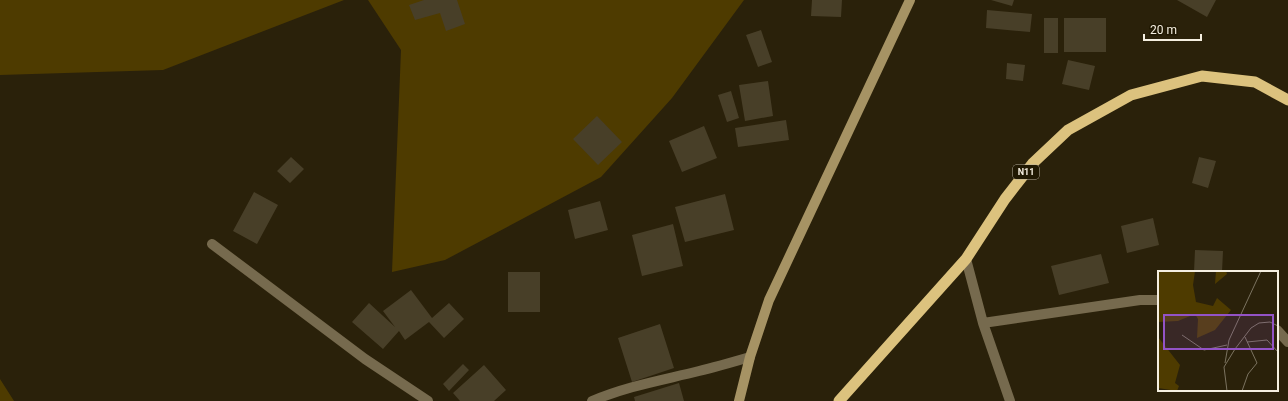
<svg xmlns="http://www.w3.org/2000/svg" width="1288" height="401" viewBox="0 0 1288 401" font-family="Roboto,sans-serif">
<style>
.green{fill:#4e3b00}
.building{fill:#483f28}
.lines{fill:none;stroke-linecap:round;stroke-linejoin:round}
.minor{stroke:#766a4e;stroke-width:10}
.secondary{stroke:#a69364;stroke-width:10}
.trunk{stroke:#dcc27e;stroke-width:11}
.labels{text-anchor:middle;stroke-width:3.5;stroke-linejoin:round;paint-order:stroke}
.shield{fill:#201802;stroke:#b5ae9e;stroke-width:1}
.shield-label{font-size:9px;font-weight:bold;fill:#f5efe1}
.inset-road{fill:none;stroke:#7b7360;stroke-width:1}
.view{fill:#9353c6;fill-opacity:0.15;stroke:#9353c6;stroke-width:2}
.inset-edge{fill:none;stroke:#f5efe1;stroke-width:2}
</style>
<rect width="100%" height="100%" fill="#2a210a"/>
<path class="green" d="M0 0H344L163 70 0 75Z
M368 0H744L672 98 601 177 445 260 392 272 401 50Z
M0 379 14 401H0Z"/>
<path class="building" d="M424 0H457L465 24 446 31 440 13 415 20 409 5Z
M812 0H842L841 17 811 16Z
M991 0H1014L1012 6Z
M1177 0H1216L1207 17Z
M987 10 1032 14 1030 32 986 28Z
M1044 18H1058V53H1044Z
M1064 18H1106V52H1064Z
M761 30 772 62 758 67 746 35Z
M1068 60 1095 66 1089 90 1062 84Z
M1007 63 1025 65 1023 81 1006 79Z
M768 81 773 116 745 121 739 85Z
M731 91 739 118 727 122 718 95Z
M597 116 622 142 598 165 573 139Z
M786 120 789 140 738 147 735 128Z
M704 126 717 158 682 172 669 141Z
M291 157 304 169 290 183 277 171Z
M1199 157 1216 161 1208 188 1192 183Z
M254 192 278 205 257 244 233 231Z
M725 194 734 230 685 242 675 207Z
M600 201 608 230 575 239 568 210Z
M1153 218 1159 245 1127 253 1121 226Z
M673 224 683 266 642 276 632 235Z
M1195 250 1223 251 1222 272H1194Z
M1101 254 1109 283 1059 295 1051 266Z
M508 272H540V312H508Z
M411 290 432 318 449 303 464 319 444 338 429 322 405 340 399 331 383 349 352 322 369 303 395 327 383 311Z
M660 324 674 368 632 382 618 338Z
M463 364 469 370 449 391 443 384Z
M484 365 506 390 494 401H460L453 393Z
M679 383 684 401H635L634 397Z"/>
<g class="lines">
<path class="minor" d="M212 244 365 359 428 401
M966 259 983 323 1010 401
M983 323 1140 300H1159
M1277 330 1288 342
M592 401C627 386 663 380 699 371 716 367 733 362 750 357"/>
<path class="secondary" d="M739 401 750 357 769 300 910 0"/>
<path class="trunk" d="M839 401 966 259 1005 199 1033 163 1068 130 1131 95 1202 76 1255 82 1288 100"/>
</g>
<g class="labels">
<rect class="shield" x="1013" y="165" width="26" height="14" rx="3"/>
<g class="shield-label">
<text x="1026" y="175">N11</text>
</g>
</g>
<g transform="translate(1158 271)">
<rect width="120" height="120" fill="#2a210a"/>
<path d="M0 0H37L35 14 38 31 55 35 59 27 73 39 57 59 39 67 40 48 37 43 20 50 0 51ZM58 0H68L69 3 57 13ZM0 66 22 94 17 112 21 115 19 120 0 117Z" fill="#4e3b00"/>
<path class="inset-road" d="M24 64 46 79 69 74M89 71 109 69 120 81M67 92 71 69 103 0M69 120 66 96 77 78 93 57 101 52 112 51 120 55M84 120 90 103 99 92 87 66"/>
<path class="view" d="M6 44H115V78H6Z"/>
<rect width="120" height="120" class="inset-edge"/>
</g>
<path d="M1144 34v6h57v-6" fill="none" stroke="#f5efe1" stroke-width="2"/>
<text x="1150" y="34" font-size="12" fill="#f5efe1" stroke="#201802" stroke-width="3" paint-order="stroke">20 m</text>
</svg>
